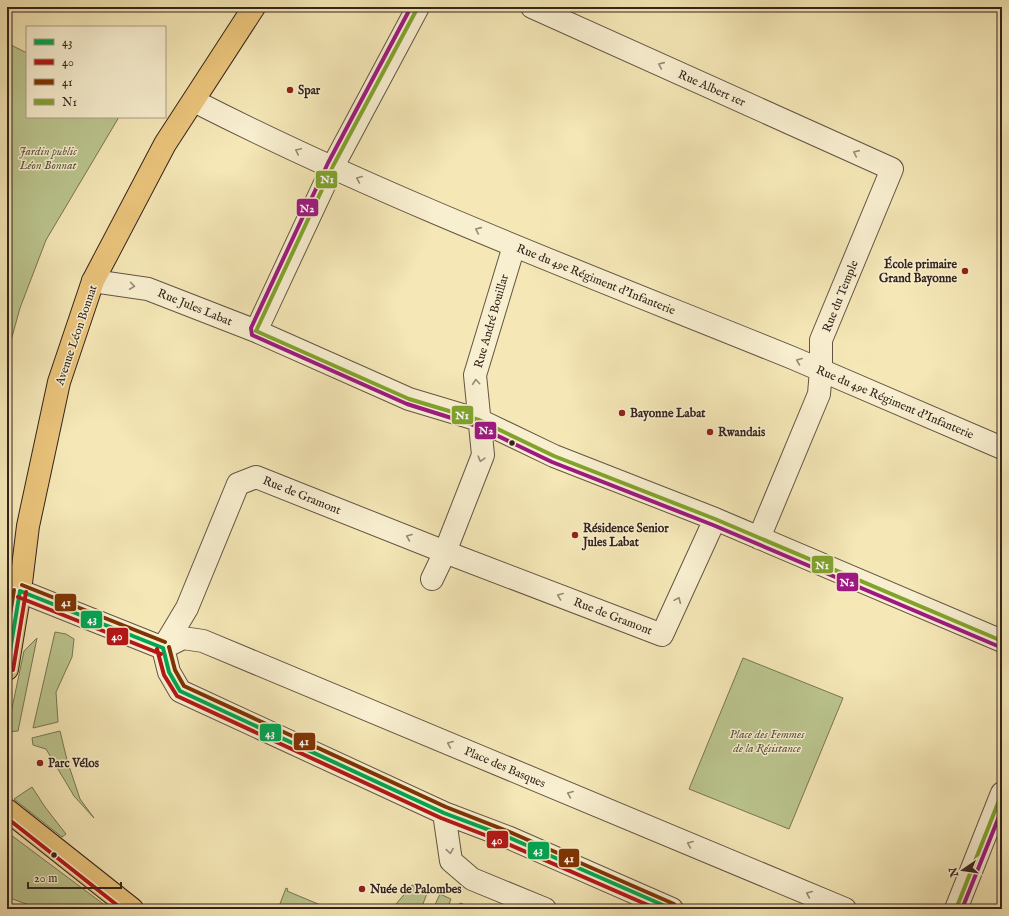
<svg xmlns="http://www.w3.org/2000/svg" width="1009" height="916" viewBox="0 0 1009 916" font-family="'IM FELL English',serif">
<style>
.green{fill:#bbc58e;stroke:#787456}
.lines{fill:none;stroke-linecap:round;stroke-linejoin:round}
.minor-casing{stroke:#645543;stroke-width:24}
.major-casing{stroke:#34241d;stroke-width:24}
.minor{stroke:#f8efd0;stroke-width:22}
.major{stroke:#eac47b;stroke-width:22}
.bus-1-casing{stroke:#f8efd0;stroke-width:7}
.bus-2-casing{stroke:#f8efd0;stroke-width:7}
.bus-3-casing{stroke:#f8efd0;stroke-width:7}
.bus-4-casing{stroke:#f8efd0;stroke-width:7}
.bus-5-casing{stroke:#f8efd0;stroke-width:7}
.bus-1{stroke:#00a651;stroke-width:4}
.bus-2{stroke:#b31615;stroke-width:4}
.bus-3{stroke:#7f3302;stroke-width:4}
.bus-4{stroke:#81a32d;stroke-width:4}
.bus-5{stroke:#9c1981;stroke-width:4}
.oneway{stroke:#968a76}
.poi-dot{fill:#8f2418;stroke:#f8efd0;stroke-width:1.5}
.bus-dot{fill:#34241d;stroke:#f8efd0;stroke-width:1.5}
.labels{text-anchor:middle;stroke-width:3;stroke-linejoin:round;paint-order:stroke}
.street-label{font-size:12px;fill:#34241d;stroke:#f8efd0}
.poi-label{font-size:12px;font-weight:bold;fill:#34241d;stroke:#f8efd0;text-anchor:start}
.park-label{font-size:12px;font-style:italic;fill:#5c543f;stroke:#f8efd0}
.line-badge{stroke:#f8efd0;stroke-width:1.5}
.badge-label{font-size:11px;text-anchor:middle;font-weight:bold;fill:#fff}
</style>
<rect width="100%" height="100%" fill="#f5e7b6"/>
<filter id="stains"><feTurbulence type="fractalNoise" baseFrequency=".005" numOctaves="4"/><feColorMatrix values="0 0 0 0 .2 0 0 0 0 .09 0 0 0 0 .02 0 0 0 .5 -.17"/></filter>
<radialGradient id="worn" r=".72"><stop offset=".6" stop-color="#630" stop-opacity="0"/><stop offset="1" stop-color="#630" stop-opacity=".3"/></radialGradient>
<path class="green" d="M7 43 27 53V117H119L46 240 20 308 7 355Z
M55 632 66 634 74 639 72 657 56 692 58 722 33 728Z
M37 638 18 731 7 732 24 651Z
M743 658 843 698 789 829 689 789Z
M60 731 67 760 80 799 94 818 74 796 46 749 33 745 32 738Z
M32 787 45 807 66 834 62 837 14 799Z
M7 832 110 909H40L7 897Z
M412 885 428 891 421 909H392Z
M286 888 288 889 287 891 330 909H278Z
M440 894 451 899 448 907 452 909H433Z
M460 903 477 909H457Z"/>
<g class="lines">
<g class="minor-casing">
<path id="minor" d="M532 7 892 169 821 340V370L819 394 759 538
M194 101C388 200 593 277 795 359 864 388 933 418 1002 448
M93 281 148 289 256 331 409 399 479 420 554 456 715 519 1002 641
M256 331 333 166 418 7
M432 579 445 552 483 455 475 375 514 246
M20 591 163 648
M163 648 187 608 238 484 256 477 445 552 662 635 715 519
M163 648 183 638 203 641 845 909
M163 648 169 672 180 691 444 813 510 838 672 909
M444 813 451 861 472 879 545 909
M956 909 1002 793"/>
</g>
<g class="major-casing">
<path id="major" d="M7 669 20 591 28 526 59 382 93 281 165 144 254 7
M7 810 132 909"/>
</g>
<use href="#minor" class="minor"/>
<use href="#major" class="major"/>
<g class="bus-1-casing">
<path id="bus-1" d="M20 591 163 648
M163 648 169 672 180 691 444 813 510 838 672 909
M7 669 20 591"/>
</g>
<g class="bus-2-casing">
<path id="bus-2" d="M18 597 161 654
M157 649 164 675 177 696 441 818 508 844 657 909
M13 670 26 592
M7 818 122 909"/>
</g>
<g class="bus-3-casing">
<path id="bus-3" d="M22 585 165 642
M7 633 14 590
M169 647 175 670 184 686 446 807 512 833 674 904"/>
</g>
<g class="bus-4-casing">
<path id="bus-4" d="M418 7 333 166 256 331 409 399 479 420 554 456 715 519 1002 641
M956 909 1002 793"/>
</g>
<g class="bus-5-casing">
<path id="bus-5" d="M411 7 328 163 251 328 252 335 407 404 477 426 552 462 713 525 1000 647
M962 909 1002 809"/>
</g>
<use href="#bus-1" class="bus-1"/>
<use href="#bus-2" class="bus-2"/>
<use href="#bus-3" class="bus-3"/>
<use href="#bus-4" class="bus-4"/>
<use href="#bus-5" class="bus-5"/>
</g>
<defs><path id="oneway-chevron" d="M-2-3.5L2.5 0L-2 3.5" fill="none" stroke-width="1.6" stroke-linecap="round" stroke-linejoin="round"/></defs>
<g class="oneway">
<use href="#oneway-chevron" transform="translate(661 65) rotate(-156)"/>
<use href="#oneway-chevron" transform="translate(298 151) rotate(-155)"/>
<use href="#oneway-chevron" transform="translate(856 153) rotate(-156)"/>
<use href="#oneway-chevron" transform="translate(359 179) rotate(-157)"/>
<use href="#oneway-chevron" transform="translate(478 230) rotate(-156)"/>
<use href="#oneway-chevron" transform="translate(132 286) rotate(8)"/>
<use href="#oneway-chevron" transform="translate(799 361) rotate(-158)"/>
<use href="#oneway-chevron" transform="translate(476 382) rotate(-95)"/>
<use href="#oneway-chevron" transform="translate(481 459) rotate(106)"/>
<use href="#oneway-chevron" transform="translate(409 537) rotate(-158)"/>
<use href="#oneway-chevron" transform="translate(560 596) rotate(-159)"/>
<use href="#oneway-chevron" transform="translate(678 600) rotate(-66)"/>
<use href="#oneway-chevron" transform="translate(450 744) rotate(-157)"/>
<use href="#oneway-chevron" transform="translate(570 794) rotate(-157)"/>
<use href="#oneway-chevron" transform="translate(690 844) rotate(-157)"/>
<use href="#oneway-chevron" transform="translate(450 851) rotate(81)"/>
<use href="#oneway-chevron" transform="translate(809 894) rotate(-157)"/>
</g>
<g class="poi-dot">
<circle cx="290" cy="90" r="4"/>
<circle cx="965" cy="271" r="4"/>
<circle cx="622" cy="413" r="4"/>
<circle cx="710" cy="432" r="4"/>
<circle cx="575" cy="535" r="4"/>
<circle cx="40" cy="763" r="4"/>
<circle cx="362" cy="889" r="4"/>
</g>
<g class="bus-dot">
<circle cx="512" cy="443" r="3.5"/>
<circle cx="54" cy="855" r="3.5"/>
</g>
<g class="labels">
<g class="street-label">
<text transform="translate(712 88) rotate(24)" y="4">Rue Albert 1er</text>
<text transform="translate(596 279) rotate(22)" y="4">Rue du 49e Régiment d'Infanterie</text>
<text transform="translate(840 296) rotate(-68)" y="4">Rue du Temple</text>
<text transform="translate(195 307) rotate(22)" y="4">Rue Jules Labat</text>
<text transform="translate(491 321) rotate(-74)" y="4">Rue André Bouillar</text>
<text transform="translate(76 335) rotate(-71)" y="4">Avenue Léon Bonnat</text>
<text transform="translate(895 402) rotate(23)" y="4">Rue du 49e Régiment d'Infanterie</text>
<text transform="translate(302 495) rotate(22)" y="4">Rue de Gramont</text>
<text transform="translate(613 616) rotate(21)" y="4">Rue de Gramont</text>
<text transform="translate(505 767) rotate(23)" y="4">Place des Basques</text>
</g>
<g class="poi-label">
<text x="298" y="94">Spar</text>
<text x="957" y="268" text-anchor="end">École primaire<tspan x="957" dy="14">Grand Bayonne</tspan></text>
<text x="630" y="417">Bayonne Labat</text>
<text x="718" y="436">Rwandais</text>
<text x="583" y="532">Résidence Senior<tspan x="583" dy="14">Jules Labat</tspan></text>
<text x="48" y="767">Parc Vélos</text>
<text x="370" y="893">Nuée de Palombes</text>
</g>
<g class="park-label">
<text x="48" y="155">Jardin public<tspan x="48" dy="14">Léon Bonnat</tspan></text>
<text x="767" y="738">Place des Femmes<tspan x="767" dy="14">de la Résistance</tspan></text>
</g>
</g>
<g class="line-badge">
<rect x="315" y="170" width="23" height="19" rx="4" fill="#81a32d"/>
<rect x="296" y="198" width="23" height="19" rx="4" fill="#9c1981"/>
<rect x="451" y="405" width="23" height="20" rx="4" fill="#81a32d"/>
<rect x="474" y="421" width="23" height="19" rx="4" fill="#9c1981"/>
<rect x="811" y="555" width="23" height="19" rx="4" fill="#81a32d"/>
<rect x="836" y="572" width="23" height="20" rx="4" fill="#9c1981"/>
<rect x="54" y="593" width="23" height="19" rx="4" fill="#7f3302"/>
<rect x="80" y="610" width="23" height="19" rx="4" fill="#00a651"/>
<rect x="106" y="627" width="23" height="19" rx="4" fill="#b31615"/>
<rect x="259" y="723" width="23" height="19" rx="4" fill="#00a651"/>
<rect x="293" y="732" width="23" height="19" rx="4" fill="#7f3302"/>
<rect x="486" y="830" width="23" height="19" rx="4" fill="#b31615"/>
<rect x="527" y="841" width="23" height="19" rx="4" fill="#00a651"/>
<rect x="558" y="848" width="22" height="20" rx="4" fill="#7f3302"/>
</g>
<g class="badge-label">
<text x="327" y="183">N1</text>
<text x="307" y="212">N2</text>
<text x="462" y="419">N1</text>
<text x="486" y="434">N2</text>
<text x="822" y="569">N1</text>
<text x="847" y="586">N2</text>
<text x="66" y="606">41</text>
<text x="92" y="623">43</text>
<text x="117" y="640">40</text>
<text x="270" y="737">43</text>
<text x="304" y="745">41</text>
<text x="497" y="844">40</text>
<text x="538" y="854">43</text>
<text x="569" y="862">41</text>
</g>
<rect width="1009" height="916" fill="none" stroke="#f5e7b6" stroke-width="24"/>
<rect x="8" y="8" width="993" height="900" fill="none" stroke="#34241d" stroke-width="2"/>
<rect x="12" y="12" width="985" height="892" fill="none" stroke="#34241d"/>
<rect x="26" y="26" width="140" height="92" fill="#f8efd0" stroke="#aa9e88"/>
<rect x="34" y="39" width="20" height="6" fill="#00a651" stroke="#aa9e88"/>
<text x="62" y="46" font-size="12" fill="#34241d">43</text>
<rect x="34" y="59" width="20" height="6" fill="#b31615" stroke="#aa9e88"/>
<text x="62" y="66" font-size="12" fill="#34241d">40</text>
<rect x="34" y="79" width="20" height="6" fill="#7f3302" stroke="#aa9e88"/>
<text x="62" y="86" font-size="12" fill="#34241d">41</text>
<rect x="34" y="99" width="20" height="6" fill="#81a32d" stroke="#aa9e88"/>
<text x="62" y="106" font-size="12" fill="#34241d">N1</text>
<g transform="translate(963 870) rotate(257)" stroke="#f8efd0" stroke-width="3" paint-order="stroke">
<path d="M0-3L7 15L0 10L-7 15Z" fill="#34241d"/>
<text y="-6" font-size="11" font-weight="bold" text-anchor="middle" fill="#34241d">N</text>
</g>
<path d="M28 882v6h93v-6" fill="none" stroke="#34241d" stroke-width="2"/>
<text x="34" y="882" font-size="12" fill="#34241d" stroke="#f8efd0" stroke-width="3" paint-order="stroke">20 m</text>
<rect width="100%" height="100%" filter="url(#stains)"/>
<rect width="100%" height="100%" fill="url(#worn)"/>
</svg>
